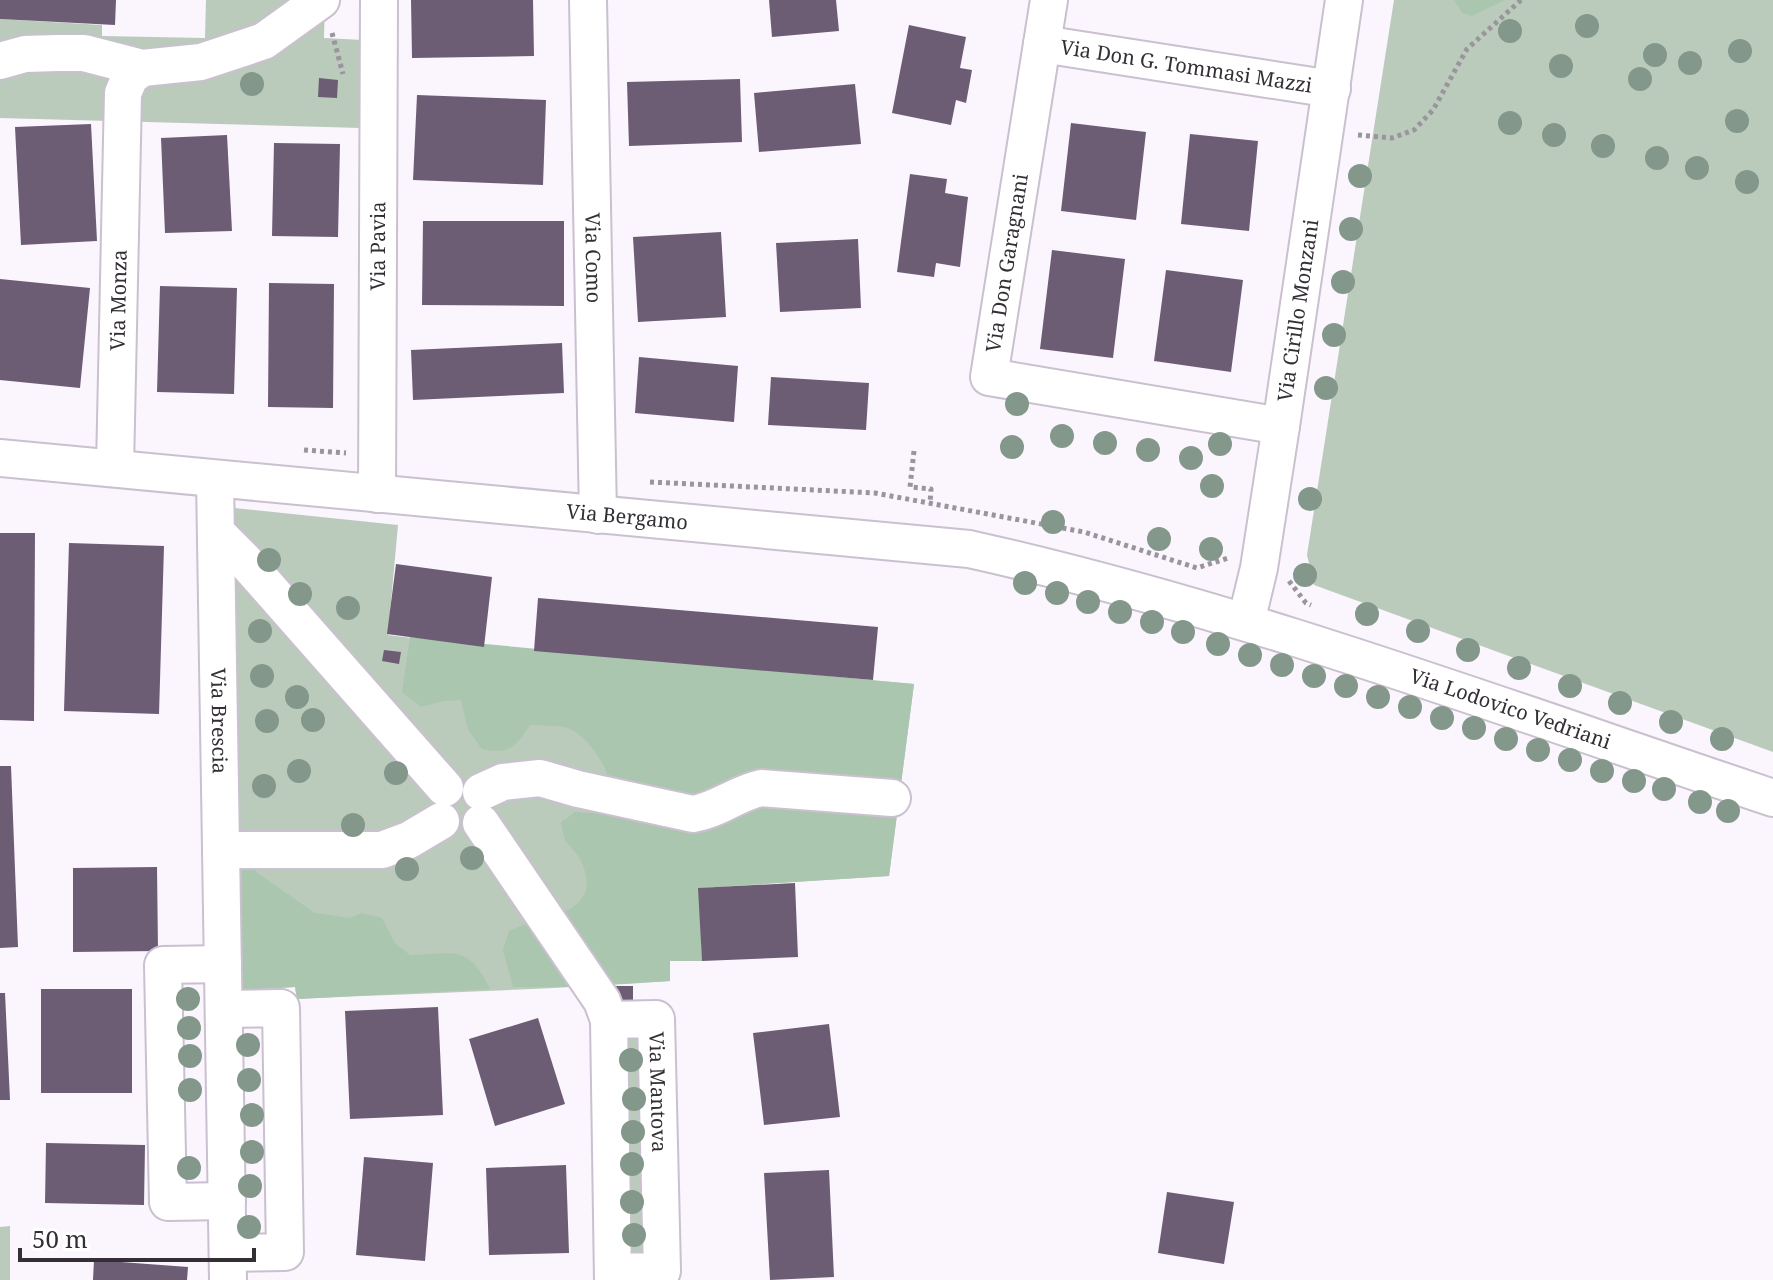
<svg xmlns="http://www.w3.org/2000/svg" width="1773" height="1280" viewBox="0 0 1773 1280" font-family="'Noto Serif',serif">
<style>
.green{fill:#bacbbc}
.forest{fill:#abc6af}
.building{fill:#6c5c74}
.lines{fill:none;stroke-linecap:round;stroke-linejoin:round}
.minor-casing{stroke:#cac0cf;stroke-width:40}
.path{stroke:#9a949c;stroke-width:5;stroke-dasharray:4 4;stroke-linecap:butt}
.minor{stroke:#fff;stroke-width:36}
.tree{fill:#83988a}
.labels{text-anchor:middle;stroke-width:8;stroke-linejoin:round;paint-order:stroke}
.street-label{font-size:20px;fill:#332f35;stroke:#fff}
</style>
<rect width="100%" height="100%" fill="#fbf5fe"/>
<path class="green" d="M206 0H325L324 38 363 40 361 128 0 118V19L102 25V36L205 38Z
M1394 0H1773V752L1314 585 1307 555Z
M215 506 398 525 388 635 484 647 914 684 889 876 698 888 702 961H670V981C545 990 421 993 297 999L295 987 224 991Z
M656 1019 662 1271 613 1272 609 1020Z
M10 1226V1280H0V1227Z"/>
<path class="forest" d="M1454 0H1505L1472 16 1462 13Z
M410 637 914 684 889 876 699 888 702 961H670V981L568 987H513L503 950 509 931C542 915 606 916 581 861 578 853 570 848 566 841 563 836 562 828 561 822L575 812 590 813C595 808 604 801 607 794 617 775 586 734 568 728 557 725 542 726 530 725 516 747 509 755 482 749L468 730 461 700 444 701 421 707 402 692Z
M221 850H254L256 872 315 913 350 918 362 913 382 918 395 943 410 955C455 954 468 944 490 989L297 999 295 987 224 991Z"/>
<path class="building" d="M0 0H116L115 25 0 19Z
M411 0H533L534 56 412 58Z
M769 0H836L839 31 772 37Z
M909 25 966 37 960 68 972 70 966 103 956 100 951 125 892 113Z
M319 78 338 80 337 98 318 97Z
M740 79 742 142 629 146 627 82Z
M855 84 861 144 759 152 754 93Z
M417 95 546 100 543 185 413 180Z
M1071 123 1146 132 1136 220 1061 211Z
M91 124 97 241 21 245 15 127Z
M1190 134 1258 141 1249 231 1181 224Z
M227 135 232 231 165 233 161 138Z
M274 143 340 144 338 237 272 236Z
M910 174 947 179 945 193 968 197 960 267 936 263 934 277 897 272Z
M423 221H564V306L422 305Z
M721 232 726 317 638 322 633 237Z
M858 239 861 308 780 312 776 243Z
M1052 250 1125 259 1113 358 1040 349Z
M1166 270 1243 280 1231 372 1154 361Z
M0 279 90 288 80 388 0 380Z
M269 283 334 284 333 408 268 407Z
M160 286 237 288 234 394 157 392Z
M562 343 564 393 413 400 411 350Z
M639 357 738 366 734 422 635 413Z
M771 377 869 383 866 430 768 425Z
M0 533H35L34 721 0 720Z
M69 543 164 546 159 714 64 711Z
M396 564 492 577 484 647 387 634Z
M538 598 878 627 873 680 534 651Z
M384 650 401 652 399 664 382 661Z
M0 766H11L18 947 0 948Z
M157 867 158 951 73 952V868Z
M795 883 798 957 702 961 698 888Z
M611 986H633V1004H610Z
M41 989H132V1093H41Z
M0 993H5L10 1100H0Z
M438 1007 443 1115 350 1119 345 1011Z
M538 1018 565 1104 495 1126 469 1039Z
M829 1024 840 1117 764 1125 753 1033Z
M46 1143 145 1145 144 1205 45 1203Z
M364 1157 433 1163 425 1261 356 1255Z
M566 1165 569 1253 489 1255 486 1168Z
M829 1170 834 1277 770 1280 764 1173Z
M1167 1192 1234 1202 1224 1264 1158 1253Z
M94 1260 188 1267 187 1280H93Z"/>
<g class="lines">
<g class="minor-casing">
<g id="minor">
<path id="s1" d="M588 0 598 515"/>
<path d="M1049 0 989 377 1281 426"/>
<path id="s2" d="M1042 44 1332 89"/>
<path d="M0 61 25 54 57 53H84L142 68 201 62 264 41 321 0"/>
<path id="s3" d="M0 458 969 549C1243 610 1507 709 1773 798"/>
<path id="s4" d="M115 468 123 93 130 77 142 68"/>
<path id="s5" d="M215 479 228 1280"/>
<path id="s6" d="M377 494 379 0"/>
<path d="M216 532 244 560 445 788"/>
<path id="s7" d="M1246 622 1259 568 1281 426 1344 0"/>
<path d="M481 792 503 782 540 778 578 789 693 814C718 810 737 793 761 788L892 798"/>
<path d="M481 823 602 1001 609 1020 613 1280"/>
<path d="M221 850H382L409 840 441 821"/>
<path d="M223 964 163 965 168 1202 227 1201"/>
<path d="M224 1009 281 1008 285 1252 228 1253"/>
<path id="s8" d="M609 1020 656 1019 662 1271 613 1272"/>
</g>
</g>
<path class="path" d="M332 33 343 74
M1358 135 1392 138 1414 130 1433 110 1467 49 1521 0
M304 450 346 453
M914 451 910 487 931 489 930 504
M650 482 875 493 1084 532 1197 568 1228 558
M1289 581 1306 603 1311 605"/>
<use href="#minor" class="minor"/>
</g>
<g class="tree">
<circle cx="1587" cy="26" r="12"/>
<circle cx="1510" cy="31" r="12"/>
<circle cx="1740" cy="51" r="12"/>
<circle cx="1655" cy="55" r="12"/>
<circle cx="1690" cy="63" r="12"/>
<circle cx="1561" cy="66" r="12"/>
<circle cx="1640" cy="79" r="12"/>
<circle cx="252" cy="84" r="12"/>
<circle cx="1737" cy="121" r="12"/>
<circle cx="1510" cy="123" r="12"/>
<circle cx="1554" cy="135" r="12"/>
<circle cx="1603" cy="146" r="12"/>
<circle cx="1657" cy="158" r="12"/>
<circle cx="1697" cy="168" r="12"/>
<circle cx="1360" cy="176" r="12"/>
<circle cx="1747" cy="182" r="12"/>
<circle cx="1351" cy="229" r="12"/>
<circle cx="1343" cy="282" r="12"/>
<circle cx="1334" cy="335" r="12"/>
<circle cx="1326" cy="388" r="12"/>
<circle cx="1017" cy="404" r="12"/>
<circle cx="1062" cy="436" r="12"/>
<circle cx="1105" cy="443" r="12"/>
<circle cx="1220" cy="444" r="12"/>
<circle cx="1012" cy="447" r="12"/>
<circle cx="1148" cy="450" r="12"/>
<circle cx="1191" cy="458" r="12"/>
<circle cx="1212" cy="486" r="12"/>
<circle cx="1310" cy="499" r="12"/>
<circle cx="1053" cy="522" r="12"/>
<circle cx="1159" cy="539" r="12"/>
<circle cx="1211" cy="549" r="12"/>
<circle cx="269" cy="560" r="12"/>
<circle cx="1305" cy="575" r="12"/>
<circle cx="1025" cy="583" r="12"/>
<circle cx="1057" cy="593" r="12"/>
<circle cx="300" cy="594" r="12"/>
<circle cx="1088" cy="602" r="12"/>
<circle cx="348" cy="608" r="12"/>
<circle cx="1120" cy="612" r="12"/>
<circle cx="1367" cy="614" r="12"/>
<circle cx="1152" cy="622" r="12"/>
<circle cx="260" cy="631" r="12"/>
<circle cx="1418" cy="631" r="12"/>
<circle cx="1183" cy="632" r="12"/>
<circle cx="1218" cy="644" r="12"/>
<circle cx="1468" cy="650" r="12"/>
<circle cx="1250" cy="655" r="12"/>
<circle cx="1282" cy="665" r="12"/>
<circle cx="1519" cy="668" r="12"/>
<circle cx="262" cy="676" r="12"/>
<circle cx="1314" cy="676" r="12"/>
<circle cx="1346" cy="686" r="12"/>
<circle cx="1570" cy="686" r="12"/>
<circle cx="297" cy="697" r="12"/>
<circle cx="1378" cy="697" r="12"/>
<circle cx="1620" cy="703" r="12"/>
<circle cx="1410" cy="707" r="12"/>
<circle cx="1442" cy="718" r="12"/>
<circle cx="313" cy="720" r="12"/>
<circle cx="267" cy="721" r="12"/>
<circle cx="1671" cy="722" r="12"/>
<circle cx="1474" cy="728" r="12"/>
<circle cx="1506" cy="739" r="12"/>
<circle cx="1722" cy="739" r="12"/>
<circle cx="1538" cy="750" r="12"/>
<circle cx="1570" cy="760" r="12"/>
<circle cx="299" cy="771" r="12"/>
<circle cx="1602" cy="771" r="12"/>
<circle cx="396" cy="773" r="12"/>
<circle cx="1634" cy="781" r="12"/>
<circle cx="264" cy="786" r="12"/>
<circle cx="1664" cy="789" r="12"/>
<circle cx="1700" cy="802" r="12"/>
<circle cx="1728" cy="811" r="12"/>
<circle cx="353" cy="825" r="12"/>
<circle cx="472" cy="858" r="12"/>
<circle cx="407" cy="869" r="12"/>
<circle cx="188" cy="999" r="12"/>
<circle cx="189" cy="1028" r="12"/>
<circle cx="248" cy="1045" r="12"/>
<circle cx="190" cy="1056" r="12"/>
<circle cx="631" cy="1060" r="12"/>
<circle cx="249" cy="1080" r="12"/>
<circle cx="190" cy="1090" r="12"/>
<circle cx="634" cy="1099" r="12"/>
<circle cx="252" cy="1115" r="12"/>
<circle cx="633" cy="1132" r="12"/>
<circle cx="252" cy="1152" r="12"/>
<circle cx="632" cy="1164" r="12"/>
<circle cx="189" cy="1168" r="12"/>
<circle cx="250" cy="1186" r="12"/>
<circle cx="632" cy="1202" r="12"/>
<circle cx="249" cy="1227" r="12"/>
<circle cx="634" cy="1235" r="12"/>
</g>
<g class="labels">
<g class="street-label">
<text dy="7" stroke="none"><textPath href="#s2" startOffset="146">Via Don G. Tommasi Mazzi</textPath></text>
<text dy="7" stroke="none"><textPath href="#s6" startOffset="248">Via Pavia</textPath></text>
<text dy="7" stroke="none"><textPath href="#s1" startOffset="258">Via Como</textPath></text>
<text transform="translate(1007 263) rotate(-81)" y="7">Via Don Garagnani</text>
<text dy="7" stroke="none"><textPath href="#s4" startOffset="168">Via Monza</textPath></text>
<text dy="7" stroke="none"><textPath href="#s7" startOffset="316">Via Cirillo Monzani</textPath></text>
<text dy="7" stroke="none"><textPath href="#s3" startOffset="630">Via Bergamo</textPath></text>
<text dy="7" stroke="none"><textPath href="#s3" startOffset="1538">Via Lodovico Vedriani</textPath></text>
<text dy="7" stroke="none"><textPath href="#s5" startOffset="242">Via Brescia</textPath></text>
<text dy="7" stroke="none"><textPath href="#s8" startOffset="120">Via Mantova</textPath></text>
</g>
</g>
<path d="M20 1248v12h234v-12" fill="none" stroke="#332f35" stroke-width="4"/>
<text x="32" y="1248" font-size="24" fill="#332f35" stroke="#ffffff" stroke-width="6" paint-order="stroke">50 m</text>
</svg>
